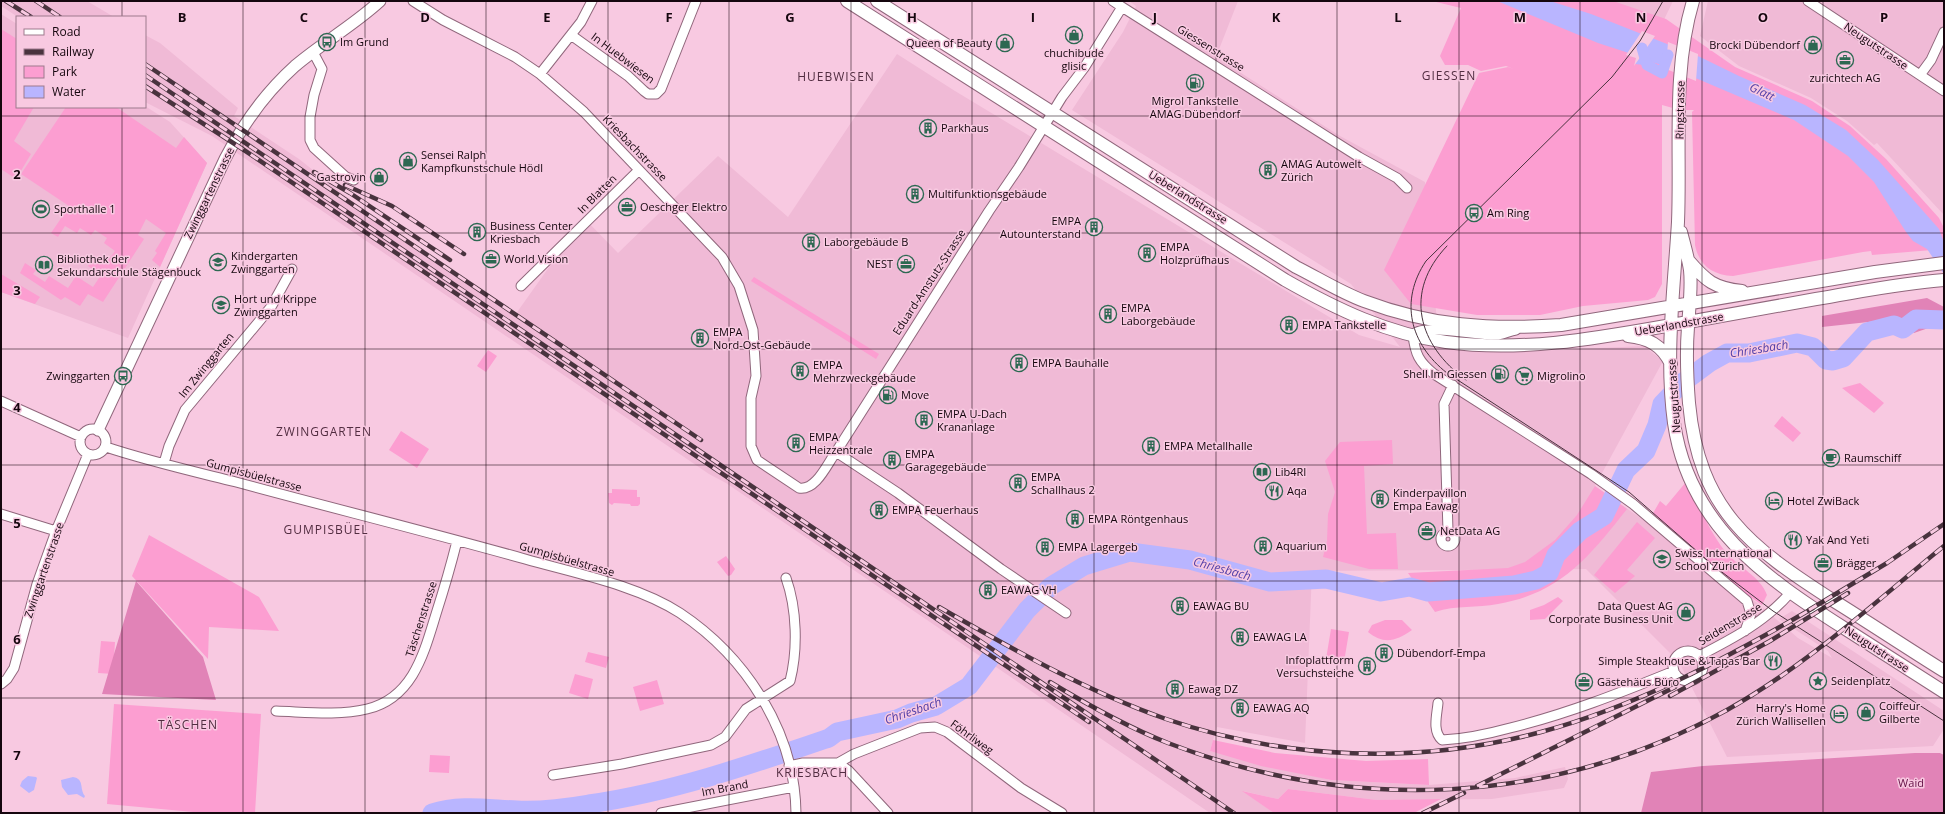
<svg xmlns="http://www.w3.org/2000/svg" width="1945" height="814" viewBox="0 0 1945 814" font-family="'Open Sans',sans-serif">
<style>
.built{fill:#f0bad6}
.green{fill:#fc9ed1}
.forest{fill:#e183b7}
.water{fill:#b9b5ff}
.pier{fill:#f8c9e1}
.lines{fill:none;stroke-linecap:round;stroke-linejoin:round}
.stream{stroke:#b9b5ff;stroke-width:3}
.canal{stroke:#b9b5ff;stroke-width:11}
.river{stroke:#b9b5ff;stroke-width:19}
.minor-casing{stroke:#90677c;stroke-width:11}
.tertiary-casing{stroke:#90677c;stroke-width:13}
.secondary-casing{stroke:#90677c;stroke-width:14}
.minor{stroke:#fff;stroke-width:9}
.tertiary{stroke:#fff;stroke-width:11}
.secondary{stroke:#fff;stroke-width:12}
.tram{stroke:#49333e;stroke-width:1}
.rail-casing{stroke:#49333e;stroke-width:4.5}
.rail{stroke:#f8c9e1;stroke-width:3;stroke-dasharray:9;stroke-linecap:butt}
.grid{fill:none;stroke:#15060e;stroke-width:1;stroke-opacity:0.55}
.labels{text-anchor:middle;stroke-width:3;stroke-linejoin:round;paint-order:stroke}
.poi-label{font-size:11px;fill:#15060e;stroke:#f8c9e1;text-anchor:start}
.street-label{font-size:11px;fill:#15060e;stroke:#f8c9e1}
.park-label{font-size:11px;fill:#630f45;stroke:#f8c9e1}
.neighbourhood-label{font-size:12px;letter-spacing:1px;fill:#522d41;stroke:#f8c9e1}
.water-label{font-size:12px;font-style:italic;fill:#5340a8;stroke:#f8c9e1}
.grid-label{font-size:13px;text-anchor:middle;font-weight:bold;fill:#15060e;stroke:#f8c9e1;stroke-width:3;stroke-linejoin:round;paint-order:stroke}
</style>
<rect width="100%" height="100%" fill="#f8c9e1"/>
<path class="built" d="M1 1H87L114 17H18L1 6Z
M1129 1H1238L1216 57 1340 136 1425 182 1439 346 1513 352 1644 346 1663 361 1595 486 1707 565 1761 606 1798 638 1832 658 1828 651 1779 619 1792 611 1944 711V729L1933 746 1727 757 1679 662 1586 569 1312 571 1305 743 1217 727 1210 751 1331 780 1429 785 1515 778 1565 767 1568 779 1564 788 1492 799 1377 800 1288 789 1278 799 1243 791 1274 813H1210L726 483 709 474 212 136 145 102V35L160 43 238 108 234 116 299 159 376 220 515 315 584 218 618 253 718 156 788 217 897 54 955 91 1359 335 1400 347 1351 284 1072 110 1123 32 1136 6Z
M1571 1H1673L1660 28Z
M1708 1H1944V215L1877 143 1874 145 1847 121 1811 98 1739 66 1700 36Z
M1 14 17 24V107L145 106 170 122 207 163 128 338 1 292Z"/>
<path class="green" d="M1432 1H1613L1666 19 1735 67 1812 101 1850 126 1886 159 1939 218 1944 228V249L1872 255 1871 251 1863 252 1733 276C1712 275 1699 265 1695 245L1692 112 1694 110H1680L1662 105V284L1655 297 1648 300 1583 306 1540 315H1477L1411 304 1384 270 1479 73 1508 67 1514 69 1506 66 1481 71 1468 65H1445L1440 56 1461 8Z
M1 29 17 39V107H34L14 141 31 154 16 179 1 169Z
M66 107H116L176 148 184 137 207 163 160 267 152 260 157 253 155 251 166 233 146 219 138 235 144 239 103 302 88 294 80 306 65 297 61 300 20 273 25 263 36 270 33 274 45 282 49 276 68 288 76 276 93 287 101 275 88 266 95 256 106 263 115 251 104 243 107 238 95 230 91 235 80 228 77 233 65 226 58 237 51 233 66 211 72 208 21 174Z
M1 274 40 297 35 304 1 292Z
M754 277 879 354 876 359 751 281Z
M488 350 497 356 486 372 477 366Z
M1860 383 1884 403 1874 413 1842 388Z
M1782 416 1801 433 1793 442 1774 426Z
M401 431 429 449 417 468 389 450Z
M1392 440 1393 464 1364 466 1367 534 1396 533 1398 569H1369L1323 557 1327 541 1328 514 1335 492 1325 461 1340 442Z
M1686 482C1699 505 1709 531 1725 551 1737 566 1761 577 1767 595L1762 605 1729 582 1652 515 1660 501 1666 506Z
M1595 486 1627 509C1589 557 1561 593 1498 604 1477 608 1456 605 1435 612L1408 573 1508 568 1525 562 1555 540 1577 515Z
M612 489 637 490V497H640V504L638 506H631L630 504 614 503 612 505 609 503 608 493H612Z
M1637 522 1655 538 1627 570 1635 576 1615 593 1594 575Z
M149 535 259 597 279 631 209 627 208 659 132 576Z
M726 556 735 569 731 575 728 576 717 562Z
M1558 597 1563 601 1545 619 1530 620V610L1544 605Z
M1385 620H1402L1412 630C1396 641 1384 645 1368 632L1372 625Z
M1331 629 1349 632 1344 662 1326 659Z
M101 641 115 642 113 674 98 673Z
M588 652 609 657 606 668 585 662Z
M575 674 593 679 588 699 569 693Z
M657 680 664 704 640 711 633 687Z
M114 704 261 714 255 813H204L107 804Z
M1213 740 1275 753 1366 761 1428 759 1429 785 1331 780 1261 766 1210 751Z
M430 755 450 756 449 773 429 772Z
M1288 789 1377 800 1441 799 1414 813H1274L1242 791 1278 799Z"/>
<path class="forest" d="M1927 298 1944 307V326L1940 324 1914 333 1896 319 1822 327V316Z
M136 581 203 657 216 700 102 694Z
M1915 753H1940L1944 755V813H1641L1651 772 1703 766Z"/>
<path class="water" d="M1497 1H1550L1591 14 1700 57 1739 76 1805 105 1846 130 1878 160 1939 229 1944 243V274L1927 249 1913 241 1906 232 1874 182 1848 156 1794 120 1672 68 1648 61 1644 65 1635 64 1638 56 1598 43Z
M28 776 36 777 37 778 34 790 29 793 20 786 22 781Z
M73 777C85 779 79 789 85 796L84 798 77 794 68 795 62 787 61 780Z"/>
<path class="pier" d="M1642 31 1655 36 1634 66 1636 58 1626 55Z
M1668 42 1698 54 1696 81 1666 69Z"/>
<g class="lines">
<path class="stream" d="M517 813 518 810"/>
<path class="canal" d="M1642 48 1647 65 1662 73 1668 55"/>
<path class="river" d="M432 813C460 804 488 809 517 810 540 811 566 808 589 804 672 792 750 765 829 738L837 732 897 719 911 713 936 706 969 686 1027 610 1051 586 1084 566 1130 552 1190 560 1270 582 1326 579 1381 592 1410 587 1428 592 1514 585 1536 580 1549 573 1556 555 1580 531 1604 516 1626 470 1646 451 1657 425 1662 404 1682 383 1709 363 1727 353H1749L1797 343 1813 347 1826 360 1833 361 1843 358 1867 332 1894 325 1903 329 1916 319 1944 320"/>
<g class="minor-casing">
<path id="minor" d="M413 1 443 20 515 57 540 74 584 112 722 257 739 286 753 330 756 376 751 398V446L757 460 799 488C816 491 827 464 836 452L989 211 1019 167 1062 97 1084 68 1122 7 1359 157 1397 178 1407 188
M1113 1 1122 7
M1808 1 1944 91
M571 35 628 76 644 91 648 94H656L661 89 696 1
M313 52 322 69 314 95 310 117V140L314 148 346 177 354 180
M540 74 581 22 592 1
M1920 75 1931 60 1944 32
M521 286 639 170
M1516 330C1510 331 1504 334 1498 335 1482 337 1420 322 1413 335 1415 354 1419 362 1434 374L1591 474 1633 504 1747 601 1751 614 1745 631
M1 401 81 437
M80 442a13 13 0 1 1 26 0a13 13 0 1 1-26 0Z
M106 447C148 461 192 471 236 482 332 508 429 532 525 559 574 573 637 585 680 613 746 657 795 732 796 813
M836 452 898 493 1001 569 1066 613
M164 463 169 446 185 410 271 307 292 269
M1 514 56 531
M1448 531 1444 404 1453 385
M1441 539a7 7 0 1 1 14 0a7 7 0 1 1-14 0Z
M1673 666a15 15 0 1 1 30 0a15 15 0 1 1-30 0Z
M1699 656C1732 639 1765 622 1790 593
M1 684 7 679 14 668 37 584 56 531 88 454
M1438 703C1437 715 1432 731 1442 740 1465 739 1488 734 1510 728 1567 714 1620 693 1674 671
M276 711C306 712 338 716 367 709 413 698 424 653 436 614 444 589 451 565 457 541
M838 763 849 771 888 813
M789 766 803 763H838L854 754 920 728 935 727 947 732 1021 788 1062 813
M553 775 622 764 711 745 725 737 746 709 790 681C798 650 797 609 786 578
M661 813 794 787"/>
</g>
<g class="tertiary-casing">
<path id="tertiary" d="M98 430 225 159C243 124 265 93 295 66 322 43 354 25 380 1"/>
</g>
<g class="secondary-casing">
<path id="secondary" d="M847 1 1285 280C1336 309 1388 334 1446 342 1520 352 1593 339 1666 326 1716 317 1766 308 1816 299 1859 292 1901 283 1944 280
M877 1 1296 267C1318 278 1340 292 1364 301 1430 326 1491 330 1561 325L1875 272 1944 263
M1693 1C1672 71 1681 150 1678 222 1674 288 1665 357 1674 423 1689 525 1764 577 1844 628 1877 649 1911 671 1944 692
M1681 232C1684 244 1688 257 1690 270 1692 288 1689 309 1688 327 1686 352 1687 378 1689 403 1699 510 1750 547 1834 601 1871 624 1907 648 1944 671
M1688 260C1706 281 1714 288 1742 291
M1628 336C1648 338 1662 345 1671 364"/>
</g>
<use href="#minor" class="minor"/>
<use href="#tertiary" class="tertiary"/>
<use href="#secondary" class="secondary"/>
<path class="tram" d="M1663 1 1640 41 1612 77 1426 261C1399 301 1410 344 1447 373L1629 492 1714 566 1773 611 1944 721
M1447 246C1403 292 1418 345 1466 380"/>
<g class="rail-casing">
<path id="rail" d="M6 1 31 17
M36 1 60 17
M145 64 701 440
M145 75 1234 813
M145 86 244 150 1089 722
M314 172 350 193 450 260
M345 185 392 206 464 254
M939 607C1012 649 1086 691 1166 719 1286 760 1418 765 1541 732 1637 706 1727 658 1813 608
M1809 610 1887 563 1944 524
M1050 682C1088 705 1127 727 1168 743 1353 814 1553 806 1727 710 1806 666 1874 603 1944 546
M1670 696 1770 641 1848 593
M1477 786 1675 687
M1423 813 1464 793"/>
</g>
<use href="#rail" class="rail"/>
</g>
<path class="grid" d="M122 1V17M243 1V813M365 1V813M486 1V813M608 1V813M729 1V813M851 1V813M972 1V813M1094 1V813M1216 1V813M1337 1V813M1459 1V813M1580 1V813M1702 1V813M1823 1V813M122 107V813M1 116H1944M1 233H1944M1 349H1944M1 465H1944M1 581H1944M1 698H1944"/>
<defs>
<g id="shop-ring" transform="scale(0.9)"><circle r="9.5" fill="#f8c9e1" stroke="#2d6852" stroke-width="1.5"/><path d="M-5-2.5h2.3a2.7 3.5 0 0 1 5.4 0H5L5.5 6h-11ZM-1.5-2.5h3a1.5 2.3 0 0 0-3 0Z" fill="#2d6852"/></g>
<g id="bus-ring" transform="scale(0.9)"><circle r="9.5" fill="#f8c9e1" stroke="#2d6852" stroke-width="1.5"/><path d="M-5-6H5V4H4V6H2V4H-2V6H-4V4H-5ZM-3.5-4V0h7V-4ZM-3.5 1.2v1.5H-2V1.2ZM2 1.2v1.5H3.5V1.2Z" fill="#2d6852"/></g>
<g id="office-ring" transform="scale(0.9)"><circle r="9.5" fill="#f8c9e1" stroke="#2d6852" stroke-width="1.5"/><path d="M-6-3h4V-5.5h4V-3h4V5H-6ZM-1-4.5V-3h2v-1.5ZM-6 0V1H6V0Z" fill="#2d6852"/></g>
<g id="fuel-ring" transform="scale(0.9)"><circle r="9.5" fill="#f8c9e1" stroke="#2d6852" stroke-width="1.5"/><path d="M-5.5-6h7V0h2V4h1.3V-2.5L3-4.5l.8-.8L6-3V5H2.5V1h-1V6h-7ZM-4.2-4.7v3.2H.2V-4.7Z" fill="#2d6852"/></g>
<g id="building-ring" transform="scale(0.9)"><circle r="9.5" fill="#f8c9e1" stroke="#2d6852" stroke-width="1.5"/><path d="M-4-6H4V6H1V3H-1V6H-4ZM-2.5-4.3h1.7v1.8h-1.7ZM.8-4.3h1.7v1.8H.8ZM-2.5-1h1.7V.8h-1.7ZM.8-1h1.7V.8H.8Z" fill="#2d6852"/></g>
<g id="stadium-ring" transform="scale(0.9)"><circle r="9.5" fill="#f8c9e1" stroke="#2d6852" stroke-width="1.5"/><path d="M0-5a6.5 5 0 1 0 0 10a6.5 5 0 1 0 0-10ZM-3.5-1.8h7v3.6h-7Z" fill="#2d6852"/></g>
<g id="school-ring" transform="scale(0.9)"><circle r="9.5" fill="#f8c9e1" stroke="#2d6852" stroke-width="1.5"/><path d="M0-5L7-2L0 1L-7-2ZM-4 1L0 2.5L4 1V4Q0 6-4 4Z" fill="#2d6852"/></g>
<g id="library-ring" transform="scale(0.9)"><circle r="9.5" fill="#f8c9e1" stroke="#2d6852" stroke-width="1.5"/><path d="M-6-4Q-3-5.5-.7-3.5V5Q-3 3-6 4ZM6-4Q3-5.5 .7-3.5V5Q3 3 6 4Z" fill="#2d6852"/></g>
<g id="supermarket-ring" transform="scale(0.9)"><circle r="9.5" fill="#f8c9e1" stroke="#2d6852" stroke-width="1.5"/><path d="M-6-5.5h2.5l.6 2H6L4.5 2H-2.5L-4.4-4H-6ZM-1.5 3.2a1.3 1.3 0 1 0 .1 0ZM3 3.2a1.3 1.3 0 1 0 .1 0Z" fill="#2d6852"/></g>
<g id="cafe-ring" transform="scale(0.9)"><circle r="9.5" fill="#f8c9e1" stroke="#2d6852" stroke-width="1.5"/><path d="M-5.5-4.5H6V0H3Q3 3.5 0 3.5H-2.5Q-5.5 3.5-5.5 0ZM3-3.2v2h1.7v-2ZM-6 4.5H4V6H-6Z" fill="#2d6852"/></g>
<g id="restaurant-ring" transform="scale(0.9)"><circle r="9.5" fill="#f8c9e1" stroke="#2d6852" stroke-width="1.5"/><path d="M-5-6h1v4h1v-4h1v4h1v-4h1v5L-1.5 .5V6h-2V.5L-5-1ZM5-6V6H3V1.5H1.5Q1.5-4 5-6Z" fill="#2d6852"/></g>
<g id="hotel-ring" transform="scale(0.9)"><circle r="9.5" fill="#f8c9e1" stroke="#2d6852" stroke-width="1.5"/><path d="M-6-4.5h1.5V1H6V5H4.5V3h-9V5H-6ZM-4 0a1.8 1.8 0 1 1 3.6 0ZM.5 0V-2.5h3Q6-2.5 6 0Z" fill="#2d6852"/></g>
<g id="sight-ring" transform="scale(0.9)"><circle r="9.5" fill="#f8c9e1" stroke="#2d6852" stroke-width="1.5"/><path d="M0-6L1.8-2.2L6-1.7L2.9 1.2L3.7 5.4L0 3.3L-3.7 5.4L-2.9 1.2L-6-1.7L-1.8-2.2Z" fill="#2d6852"/></g>
</defs>
<g fill-rule="evenodd">
<use href="#shop-ring" x="1074" y="35"/>
<use href="#bus-ring" x="327" y="42"/>
<use href="#shop-ring" x="1005" y="43"/>
<use href="#shop-ring" x="1813" y="45"/>
<use href="#office-ring" x="1845" y="60"/>
<use href="#fuel-ring" x="1195" y="83"/>
<use href="#building-ring" x="928" y="128"/>
<use href="#shop-ring" x="408" y="161"/>
<use href="#building-ring" x="1268" y="170"/>
<use href="#shop-ring" x="379" y="177"/>
<use href="#building-ring" x="915" y="194"/>
<use href="#office-ring" x="627" y="207"/>
<use href="#stadium-ring" x="41" y="209"/>
<use href="#bus-ring" x="1474" y="213"/>
<use href="#building-ring" x="1094" y="227"/>
<use href="#building-ring" x="477" y="232"/>
<use href="#building-ring" x="811" y="242"/>
<use href="#building-ring" x="1147" y="253"/>
<use href="#office-ring" x="491" y="259"/>
<use href="#school-ring" x="218" y="262"/>
<use href="#office-ring" x="906" y="264"/>
<use href="#library-ring" x="44" y="265"/>
<use href="#school-ring" x="221" y="305"/>
<use href="#building-ring" x="1108" y="314"/>
<use href="#building-ring" x="1289" y="325"/>
<use href="#building-ring" x="700" y="338"/>
<use href="#building-ring" x="1019" y="363"/>
<use href="#building-ring" x="800" y="371"/>
<use href="#fuel-ring" x="1500" y="374"/>
<use href="#bus-ring" x="123" y="376"/>
<use href="#supermarket-ring" x="1524" y="376"/>
<use href="#fuel-ring" x="888" y="395"/>
<use href="#building-ring" x="924" y="420"/>
<use href="#building-ring" x="796" y="443"/>
<use href="#building-ring" x="1151" y="446"/>
<use href="#cafe-ring" x="1831" y="458"/>
<use href="#building-ring" x="892" y="460"/>
<use href="#library-ring" x="1262" y="472"/>
<use href="#building-ring" x="1018" y="483"/>
<use href="#restaurant-ring" x="1274" y="491"/>
<use href="#building-ring" x="1380" y="499"/>
<use href="#hotel-ring" x="1774" y="501"/>
<use href="#building-ring" x="879" y="510"/>
<use href="#building-ring" x="1075" y="519"/>
<use href="#office-ring" x="1427" y="531"/>
<use href="#restaurant-ring" x="1793" y="540"/>
<use href="#building-ring" x="1263" y="546"/>
<use href="#building-ring" x="1045" y="547"/>
<use href="#school-ring" x="1662" y="559"/>
<use href="#office-ring" x="1823" y="563"/>
<use href="#building-ring" x="988" y="590"/>
<use href="#building-ring" x="1180" y="606"/>
<use href="#shop-ring" x="1686" y="612"/>
<use href="#building-ring" x="1240" y="637"/>
<use href="#building-ring" x="1384" y="653"/>
<use href="#restaurant-ring" x="1773" y="661"/>
<use href="#building-ring" x="1367" y="666"/>
<use href="#sight-ring" x="1818" y="681"/>
<use href="#office-ring" x="1584" y="682"/>
<use href="#building-ring" x="1175" y="689"/>
<use href="#building-ring" x="1240" y="708"/>
<use href="#shop-ring" x="1866" y="712"/>
<use href="#hotel-ring" x="1839" y="714"/>
</g>
<g class="labels">
<g class="poi-label">
<text x="340" y="46">Im Grund</text>
<text x="992" y="47" text-anchor="end">Queen of Beauty</text>
<text x="1800" y="49" text-anchor="end">Brocki Dübendorf</text>
<text x="1074" y="57" text-anchor="middle">chuchibude<tspan x="1074" dy="13">glisic</tspan></text>
<text x="1845" y="82" text-anchor="middle">zurichtech AG</text>
<text x="1195" y="105" text-anchor="middle">Migrol Tankstelle<tspan x="1195" dy="13">AMAG Dübendorf</tspan></text>
<text x="941" y="132">Parkhaus</text>
<text x="421" y="159">Sensei Ralph<tspan x="421" dy="13">Kampfkunstschule Hödl</tspan></text>
<text x="1281" y="168">AMAG Autowelt<tspan x="1281" dy="13">Zürich</tspan></text>
<text x="366" y="181" text-anchor="end">Gastrovin</text>
<text x="928" y="198">Multifunktionsgebäude</text>
<text x="640" y="211">Oeschger Elektro</text>
<text x="54" y="213">Sporthalle 1</text>
<text x="1487" y="217">Am Ring</text>
<text x="1081" y="225" text-anchor="end">EMPA<tspan x="1081" dy="13">Autounterstand</tspan></text>
<text x="490" y="230">Business Center<tspan x="490" dy="13">Kriesbach</tspan></text>
<text x="824" y="246">Laborgebäude B</text>
<text x="1160" y="251">EMPA<tspan x="1160" dy="13">Holzprüfhaus</tspan></text>
<text x="231" y="260">Kindergarten<tspan x="231" dy="13">Zwinggarten</tspan></text>
<text x="57" y="263">Bibliothek der<tspan x="57" dy="13">Sekundarschule Stägenbuck</tspan></text>
<text x="504" y="263">World Vision</text>
<text x="893" y="268" text-anchor="end">NEST</text>
<text x="234" y="303">Hort und Krippe<tspan x="234" dy="13">Zwinggarten</tspan></text>
<text x="1121" y="312">EMPA<tspan x="1121" dy="13">Laborgebäude</tspan></text>
<text x="1302" y="329">EMPA Tankstelle</text>
<text x="713" y="336">EMPA<tspan x="713" dy="13">Nord-Ost-Gebäude</tspan></text>
<text x="1032" y="367">EMPA Bauhalle</text>
<text x="813" y="369">EMPA<tspan x="813" dy="13">Mehrzweckgebäude</tspan></text>
<text x="1487" y="378" text-anchor="end">Shell Im Giessen</text>
<text x="110" y="380" text-anchor="end">Zwinggarten</text>
<text x="1537" y="380">Migrolino</text>
<text x="901" y="399">Move</text>
<text x="937" y="418">EMPA U-Dach<tspan x="937" dy="13">Krananlage</tspan></text>
<text x="809" y="441">EMPA<tspan x="809" dy="13">Heizzentrale</tspan></text>
<text x="1164" y="450">EMPA Metallhalle</text>
<text x="905" y="458">EMPA<tspan x="905" dy="13">Garagegebäude</tspan></text>
<text x="1844" y="462">Raumschiff</text>
<text x="1275" y="476">Lib4RI</text>
<text x="1031" y="481">EMPA<tspan x="1031" dy="13">Schallhaus 2</tspan></text>
<text x="1287" y="495">Aqa</text>
<text x="1393" y="497">Kinderpavillon<tspan x="1393" dy="13">Empa Eawag</tspan></text>
<text x="1787" y="505">Hotel ZwiBack</text>
<text x="892" y="514">EMPA Feuerhaus</text>
<text x="1088" y="523">EMPA Röntgenhaus</text>
<text x="1440" y="535">NetData AG</text>
<text x="1806" y="544">Yak And Yeti</text>
<text x="1276" y="550">Aquarium</text>
<text x="1058" y="551">EMPA Lagergeb</text>
<text x="1675" y="557">Swiss International<tspan x="1675" dy="13">School Zürich</tspan></text>
<text x="1836" y="567">Brägger</text>
<text x="1001" y="594">EAWAG VH</text>
<text x="1193" y="610">EAWAG BU</text>
<text x="1673" y="610" text-anchor="end">Data Quest AG<tspan x="1673" dy="13">Corporate Business Unit</tspan></text>
<text x="1253" y="641">EAWAG LA</text>
<text x="1397" y="657">Dübendorf-Empa</text>
<text x="1354" y="664" text-anchor="end">Infoplattform<tspan x="1354" dy="13">Versuchsteiche</tspan></text>
<text x="1760" y="665" text-anchor="end">Simple Steakhouse &amp; Tapas Bar</text>
<text x="1831" y="685">Seidenplatz</text>
<text x="1597" y="686">Gästehäus Büro</text>
<text x="1188" y="693">Eawag DZ</text>
<text x="1879" y="710">Coiffeur<tspan x="1879" dy="13">Gilberte</tspan></text>
<text x="1253" y="712">EAWAG AQ</text>
<text x="1826" y="712" text-anchor="end">Harry's Home<tspan x="1826" dy="13">Zürich Wallisellen</tspan></text>
</g>
<g class="street-label">
<text transform="translate(1876 46) rotate(34)" y="4">Neugutstrasse</text>
<text transform="translate(1211 48) rotate(32)" y="4">Giessenstrasse</text>
<text transform="translate(623 58) rotate(37)" y="4">In Huebwiesen</text>
<text transform="translate(1680 110) rotate(-89)" y="4">Ringstrasse</text>
<text transform="translate(635 148) rotate(46)" y="4">Kriesbachstrasse</text>
<text transform="translate(209 193) rotate(-64)" y="4">Zwinggartenstrasse</text>
<text transform="translate(597 194) rotate(-45)" y="4">In Blatten</text>
<text transform="translate(1188 197) rotate(32)" y="4">Ueberlandstrasse</text>
<text transform="translate(929 282) rotate(-57)" y="4">Eduard-Amstutz-Strasse</text>
<text transform="translate(1679 324) rotate(-10)" y="4">Ueberlandstrasse</text>
<text transform="translate(206 365) rotate(-51)" y="4">Im Zwinggarten</text>
<text transform="translate(1674 396) rotate(-94)" y="4">Neugutstrasse</text>
<text transform="translate(254 475) rotate(15)" y="4">Gumpisbüelstrasse</text>
<text transform="translate(567 559) rotate(16)" y="4">Gumpisbüelstrasse</text>
<text transform="translate(44 570) rotate(-71)" y="4">Zwinggartenstrasse</text>
<text transform="translate(421 619) rotate(-72)" y="4">Täschenstrasse</text>
<text transform="translate(1730 624) rotate(-31)" y="4">Seidenstrasse</text>
<text transform="translate(1877 649) rotate(33)" y="4">Neugutstrasse</text>
<text transform="translate(972 737) rotate(36)" y="4">Föhrliweg</text>
<text transform="translate(725 788) rotate(-11)" y="4">Im Brand</text>
</g>
<g class="park-label">
<text x="1911" y="787">Waid</text>
</g>
<g class="neighbourhood-label">
<text x="1449" y="80">GIESSEN</text>
<text x="836" y="81">HUEBWISEN</text>
<text x="324" y="436">ZWINGGARTEN</text>
<text x="326" y="534">GUMPISBÜEL</text>
<text x="188" y="729">TÄSCHEN</text>
<text x="812" y="777">KRIESBACH</text>
</g>
<g class="water-label">
<text transform="translate(1762 92) rotate(26)" y="4">Glatt</text>
<text transform="translate(1759 349) rotate(-9)" y="4">Chriesbach</text>
<text transform="translate(1222 569) rotate(15)" y="4">Chriesbach</text>
<text transform="translate(913 711) rotate(-19)" y="4">Chriesbach</text>
</g>
</g>
<g class="grid-label">
<text x="182" y="22">B</text>
<text x="304" y="22">C</text>
<text x="425" y="22">D</text>
<text x="547" y="22">E</text>
<text x="669" y="22">F</text>
<text x="790" y="22">G</text>
<text x="912" y="22">H</text>
<text x="1033" y="22">I</text>
<text x="1155" y="22">J</text>
<text x="1276" y="22">K</text>
<text x="1398" y="22">L</text>
<text x="1520" y="22">M</text>
<text x="1641" y="22">N</text>
<text x="1763" y="22">O</text>
<text x="1884" y="22">P</text>
<text x="17" y="179">2</text>
<text x="17" y="295">3</text>
<text x="17" y="412">4</text>
<text x="17" y="528">5</text>
<text x="17" y="644">6</text>
<text x="17" y="760">7</text>
</g>
<rect width="1945" height="814" fill="none" stroke="#15060e" stroke-width="4"/>
<rect x="16" y="16" width="130" height="92" fill="#f8c9e1" stroke="#9d7b8d"/>
<rect x="24" y="29" width="20" height="6" fill="#ffffff" stroke="#9d7b8d"/>
<text x="52" y="36" font-size="12" fill="#15060e">Road</text>
<rect x="24" y="49" width="20" height="6" fill="#49333e" stroke="#9d7b8d"/>
<text x="52" y="56" font-size="12" fill="#15060e">Railway</text>
<rect x="24" y="66" width="20" height="12" fill="#fc9ed1" stroke="#9d7b8d"/>
<text x="52" y="76" font-size="12" fill="#15060e">Park</text>
<rect x="24" y="86" width="20" height="12" fill="#b9b5ff" stroke="#9d7b8d"/>
<text x="52" y="96" font-size="12" fill="#15060e">Water</text>
</svg>
